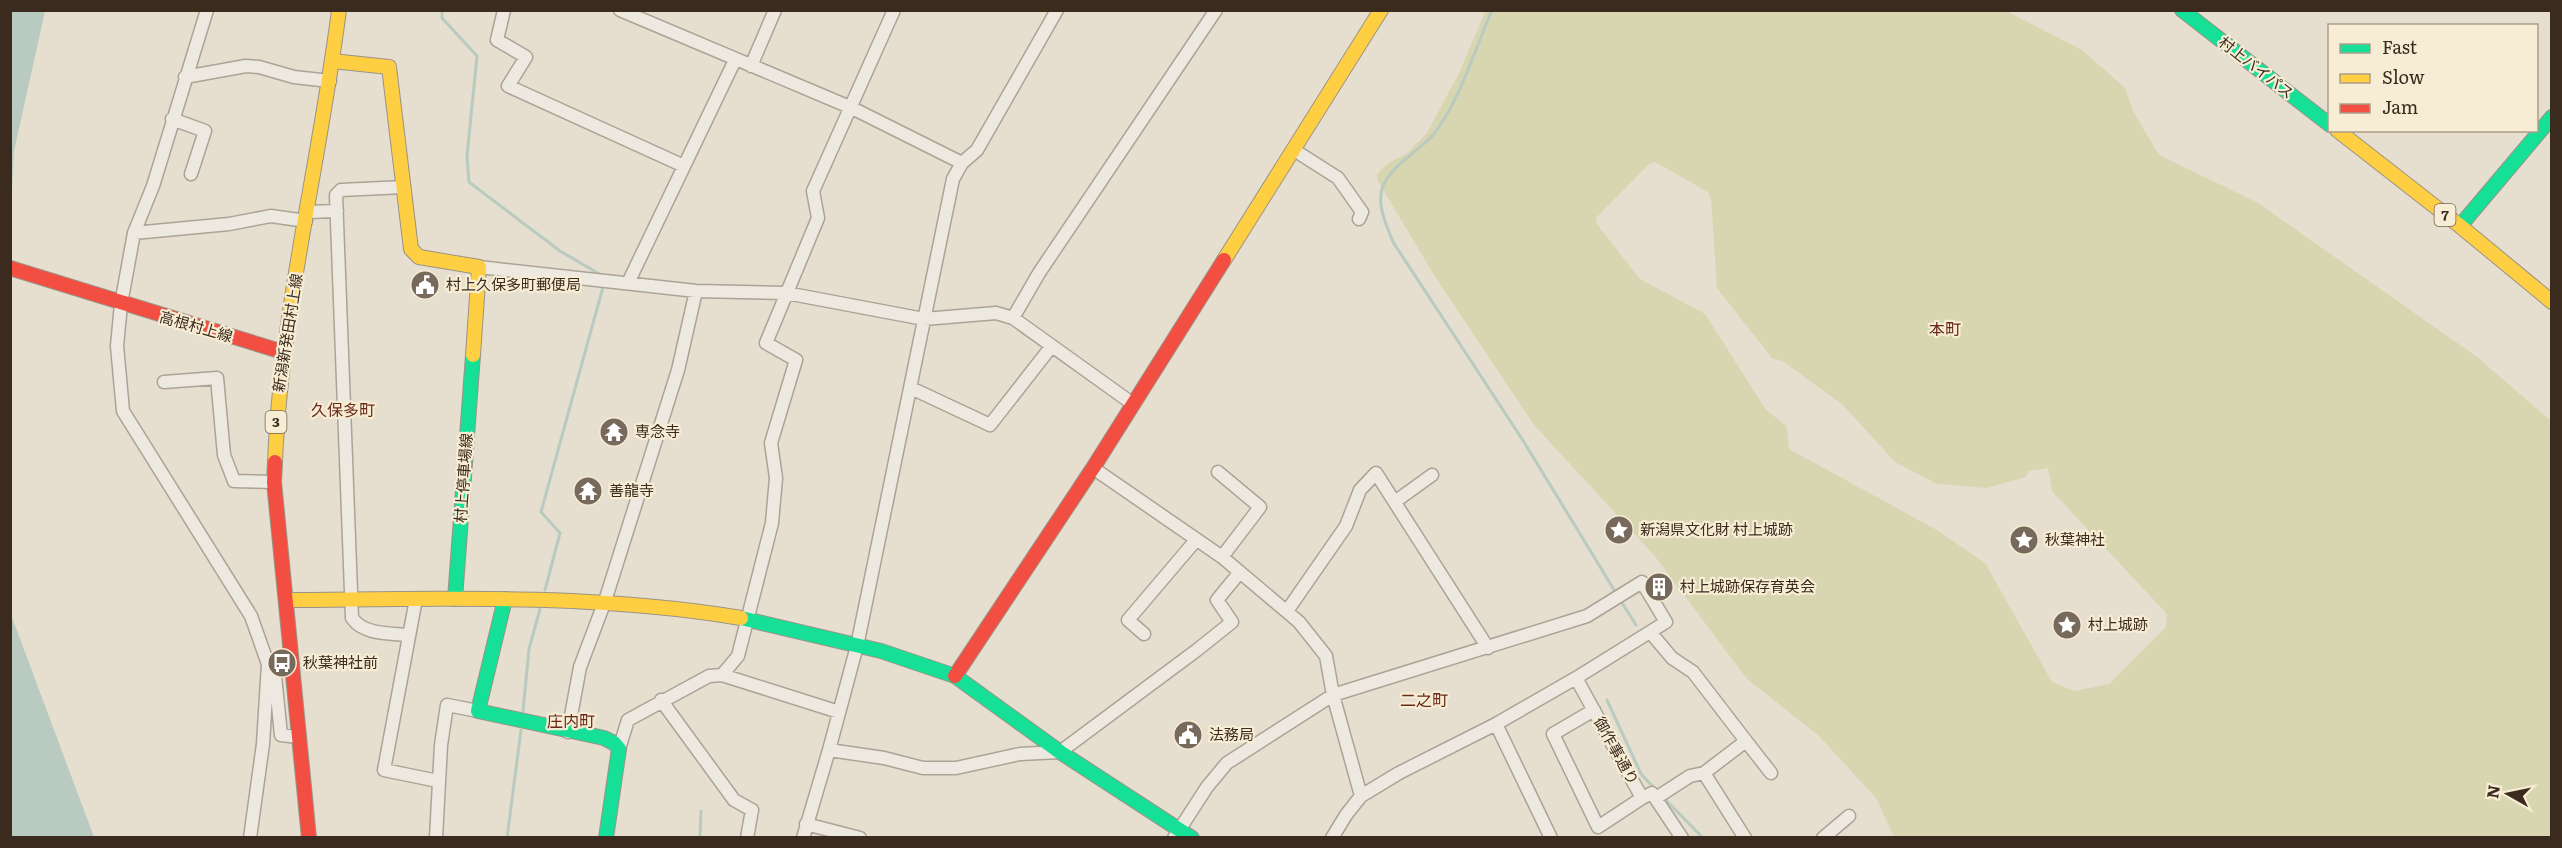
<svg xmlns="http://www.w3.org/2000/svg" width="2562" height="848" viewBox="0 0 2562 848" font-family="Literata,'Noto Sans JP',serif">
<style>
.green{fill:#d7d6b0;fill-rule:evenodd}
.water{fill:#b9cbc0}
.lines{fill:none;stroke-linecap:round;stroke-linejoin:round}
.stream{stroke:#b9cbc0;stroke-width:3}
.street-casing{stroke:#aba396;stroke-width:15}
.fast-casing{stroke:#9b9387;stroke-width:16}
.slow-casing{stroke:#9b9387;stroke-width:16}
.jam-casing{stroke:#9b9387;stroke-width:16}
.street{stroke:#eee9e0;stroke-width:12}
.fast{stroke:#16e098;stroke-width:14}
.slow{stroke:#ffcf43;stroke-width:14}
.jam{stroke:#f24e42;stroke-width:14}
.labels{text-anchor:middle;stroke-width:4.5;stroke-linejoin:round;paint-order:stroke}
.shield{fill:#f7ecd4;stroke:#736555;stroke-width:1.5}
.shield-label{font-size:14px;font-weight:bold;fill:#3b2b1e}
.street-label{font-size:15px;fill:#3b2b1e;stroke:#f7ecd4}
.poi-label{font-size:15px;fill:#3b2b1e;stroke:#f7ecd4;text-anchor:start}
.neighbourhood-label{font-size:16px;fill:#692a1c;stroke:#f7ecd4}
</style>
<rect width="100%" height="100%" fill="#e6dece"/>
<path class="green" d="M1486 10 2006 11 2082 50 2125 88 2134 113 2159 155 2258 203 2477 357 2551 421V837H1894L1876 798 1818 735 1747 679 1654 555 1535 426 1434 275 1378 181 1377 174 1388 163 1406 154 1427 133 1459 73ZM1655 162 1708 192 1711 198 1717 288 1772 358 1784 362 1843 405 1895 462 1937 484 1986 488 2026 477 2028 471 2048 468 2052 491 2167 614 2166 627 2109 684 2074 691 2052 682 1985 563 1935 529 1789 449 1787 426 1766 410 1705 314 1640 279 1596 223 1597 217 1649 164Z"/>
<path class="water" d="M11 10 45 11 14 151 11 209Z
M10 612 94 837H11Z"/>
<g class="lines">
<path class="stream" d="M442 10V18L477 56 467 156 469 182 560 251 601 275
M1492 10C1475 49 1459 103 1433 135 1418 152 1394 163 1384 184 1375 202 1386 224 1393 242L1524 442 1616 593
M545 590 560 533 541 512 603 287
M1619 598 1636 625
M1607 700 1641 774 1655 789
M523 711 529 649 540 609
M1664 798 1703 838
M507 838 521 730
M700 838 701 811"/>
<g class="street-casing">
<path id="street" d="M207 10 153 186 134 233 121 304 117 346 123 411 251 616 268 664 275 676 281 735 298 737
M504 10 497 40 526 57 508 86 684 166
M620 10 852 108 962 163
M751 66 775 10
M185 77 246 66 259 67 294 77 330 81
M172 119 205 131 191 174
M1294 150 1338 178 1362 212 1359 219
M404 187 341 190 336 195 352 618C364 635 389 633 408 635
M307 212 337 211
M134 233 229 224 271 216 306 221
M479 267 696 291 786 293 924 319 996 313 1013 318 1133 404
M628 283 735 60
M1013 318 1039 273 1216 10
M164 382 217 378 224 455 234 481 274 482
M911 388 990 425 1051 347
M1093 468 1222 557 1299 622 1326 656 1333 695 1361 796
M1218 472 1260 507 1222 557
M1396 501 1432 475
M416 599 384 770 438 781
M1287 611 1346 526 1360 490 1376 473 1488 648
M1651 633 1672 658 1693 672 1746 741 1704 773 1745 838
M1144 634 1128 620 1196 540
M722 675 738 656 772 523 776 478 771 443 796 360 766 343 818 218 813 191 894 10
M1576 678 1642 798 1652 793 1682 838
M661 700 734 800 752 810 747 838
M1594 710 1553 734 1598 827 1642 798
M1496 724 1551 838
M568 732 580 667 605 601 678 370 696 291
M1746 741 1771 773
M619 749 628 720 709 676 722 675 839 712
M829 750 884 758 923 768H956L1020 754 1060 752 1197 650 1232 622 1217 600 1240 572
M1656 798 1690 776 1704 773
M806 824 860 838
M250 838 263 744 268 664
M436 838 441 745 447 705 478 711
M803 838 829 750 857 646 953 179 962 163 977 150 1057 10
M1174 838 1207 787 1227 763 1333 695 1587 616 1642 582 1666 622 1576 678 1496 724 1399 773 1361 796 1346 815 1332 838
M1823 838 1849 816"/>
</g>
<g class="fast-casing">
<path id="fast" d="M2182 10 2330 125
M2460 226 2552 117
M455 599 473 355
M505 599 478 711 604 738 614 743 619 749 606 838
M741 618 881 651 955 676 1060 752 1192 838"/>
</g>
<g class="slow-casing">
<path id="slow" d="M332 61 389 67 411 249 419 257 479 267 473 355
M2337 130 2460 226 2552 302
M1224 260 1381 10
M275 462C281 310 320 161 339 10
M286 600C438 599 590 593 741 618"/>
</g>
<g class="jam-casing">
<path id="jam" d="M10 268 283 352
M275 462 274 482 309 838
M955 676 1093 468 1224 260"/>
</g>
<use href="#street" class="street"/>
<use href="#fast" class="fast"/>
<use href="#slow" class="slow"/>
<use href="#jam" class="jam"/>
</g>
<defs>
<g id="civic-disc" transform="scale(1.5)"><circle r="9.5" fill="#776a5c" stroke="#f7ecd4"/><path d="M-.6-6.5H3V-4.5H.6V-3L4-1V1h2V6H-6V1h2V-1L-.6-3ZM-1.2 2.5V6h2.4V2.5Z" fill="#fff"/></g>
<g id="temple-disc" transform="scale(1.5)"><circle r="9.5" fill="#776a5c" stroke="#f7ecd4"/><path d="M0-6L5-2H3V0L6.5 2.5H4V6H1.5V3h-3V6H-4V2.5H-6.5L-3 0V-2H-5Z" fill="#fff"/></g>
<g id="sight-disc" transform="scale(1.5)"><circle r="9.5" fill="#776a5c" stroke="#f7ecd4"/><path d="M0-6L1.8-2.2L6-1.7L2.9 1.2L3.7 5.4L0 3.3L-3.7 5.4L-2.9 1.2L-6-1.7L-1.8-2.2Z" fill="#fff"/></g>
<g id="building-disc" transform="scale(1.5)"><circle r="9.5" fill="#776a5c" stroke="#f7ecd4"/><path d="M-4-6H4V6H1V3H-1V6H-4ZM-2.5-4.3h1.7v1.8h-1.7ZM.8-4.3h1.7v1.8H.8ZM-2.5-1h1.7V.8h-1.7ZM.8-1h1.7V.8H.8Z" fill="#fff"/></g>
<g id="bus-disc" transform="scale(1.5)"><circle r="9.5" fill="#776a5c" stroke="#f7ecd4"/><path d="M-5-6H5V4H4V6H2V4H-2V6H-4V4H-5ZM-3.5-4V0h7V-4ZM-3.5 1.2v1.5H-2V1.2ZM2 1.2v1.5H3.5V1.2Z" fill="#fff"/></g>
</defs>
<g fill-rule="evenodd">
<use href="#civic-disc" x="425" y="285"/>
<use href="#temple-disc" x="614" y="432"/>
<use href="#temple-disc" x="588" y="491"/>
<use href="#sight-disc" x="1619" y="530"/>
<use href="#sight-disc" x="2024" y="540"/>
<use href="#building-disc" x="1659" y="587"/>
<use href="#sight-disc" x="2067" y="625"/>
<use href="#bus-disc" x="282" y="663"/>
<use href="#civic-disc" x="1188" y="735"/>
</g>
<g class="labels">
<g class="shield">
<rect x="2434.5" y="204" width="21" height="22" rx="4.5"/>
<rect x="265.5" y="411" width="21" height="22" rx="4.5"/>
</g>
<g class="shield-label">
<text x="2445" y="220">7</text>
<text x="276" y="427">3</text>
</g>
<g class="street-label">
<text transform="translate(2256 68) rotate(38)" y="5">村上バイパス</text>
<text transform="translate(196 327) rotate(16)" y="5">高根村上線</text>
<text transform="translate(288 333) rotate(-81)" y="5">新潟新発田村上線</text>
<text transform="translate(464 478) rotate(-86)" y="5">村上停車場線</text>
<text transform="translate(1616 751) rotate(61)" y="5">御作事通り</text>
</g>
<g class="poi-label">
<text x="446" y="290">村上久保多町郵便局</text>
<text x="635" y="437">専念寺</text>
<text x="609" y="496">善龍寺</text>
<text x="1640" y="535">新潟県文化財 村上城跡</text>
<text x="2045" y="545">秋葉神社</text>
<text x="1680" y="592">村上城跡保存育英会</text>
<text x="2088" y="630">村上城跡</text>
<text x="303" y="668">秋葉神社前</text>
<text x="1209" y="740">法務局</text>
</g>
<g class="neighbourhood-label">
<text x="1945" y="335">本町</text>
<text x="343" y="416">久保多町</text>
<text x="1424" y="706">二之町</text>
<text x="571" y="727">庄内町</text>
</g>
</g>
<rect width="2562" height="848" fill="none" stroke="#3b2b1e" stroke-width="24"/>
<rect x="2328" y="24" width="210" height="108" fill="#f7ecd4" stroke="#ac9f8b" stroke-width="1.5"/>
<rect x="2340" y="44" width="30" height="9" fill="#16e098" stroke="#ac9f8b" stroke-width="1.5"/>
<text x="2382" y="54" font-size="18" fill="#3b2b1e">Fast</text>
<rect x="2340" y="74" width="30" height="9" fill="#ffcf43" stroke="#ac9f8b" stroke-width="1.5"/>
<text x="2382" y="84" font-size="18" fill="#3b2b1e">Slow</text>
<rect x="2340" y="104" width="30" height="9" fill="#f24e42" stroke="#ac9f8b" stroke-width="1.5"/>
<text x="2382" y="114" font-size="18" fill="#3b2b1e">Jam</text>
<g transform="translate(2508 794) rotate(279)" stroke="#f7ecd4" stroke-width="4.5" paint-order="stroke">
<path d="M0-4.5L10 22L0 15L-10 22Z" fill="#3b2b1e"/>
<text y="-9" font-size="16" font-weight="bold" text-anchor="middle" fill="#3b2b1e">N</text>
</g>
</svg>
